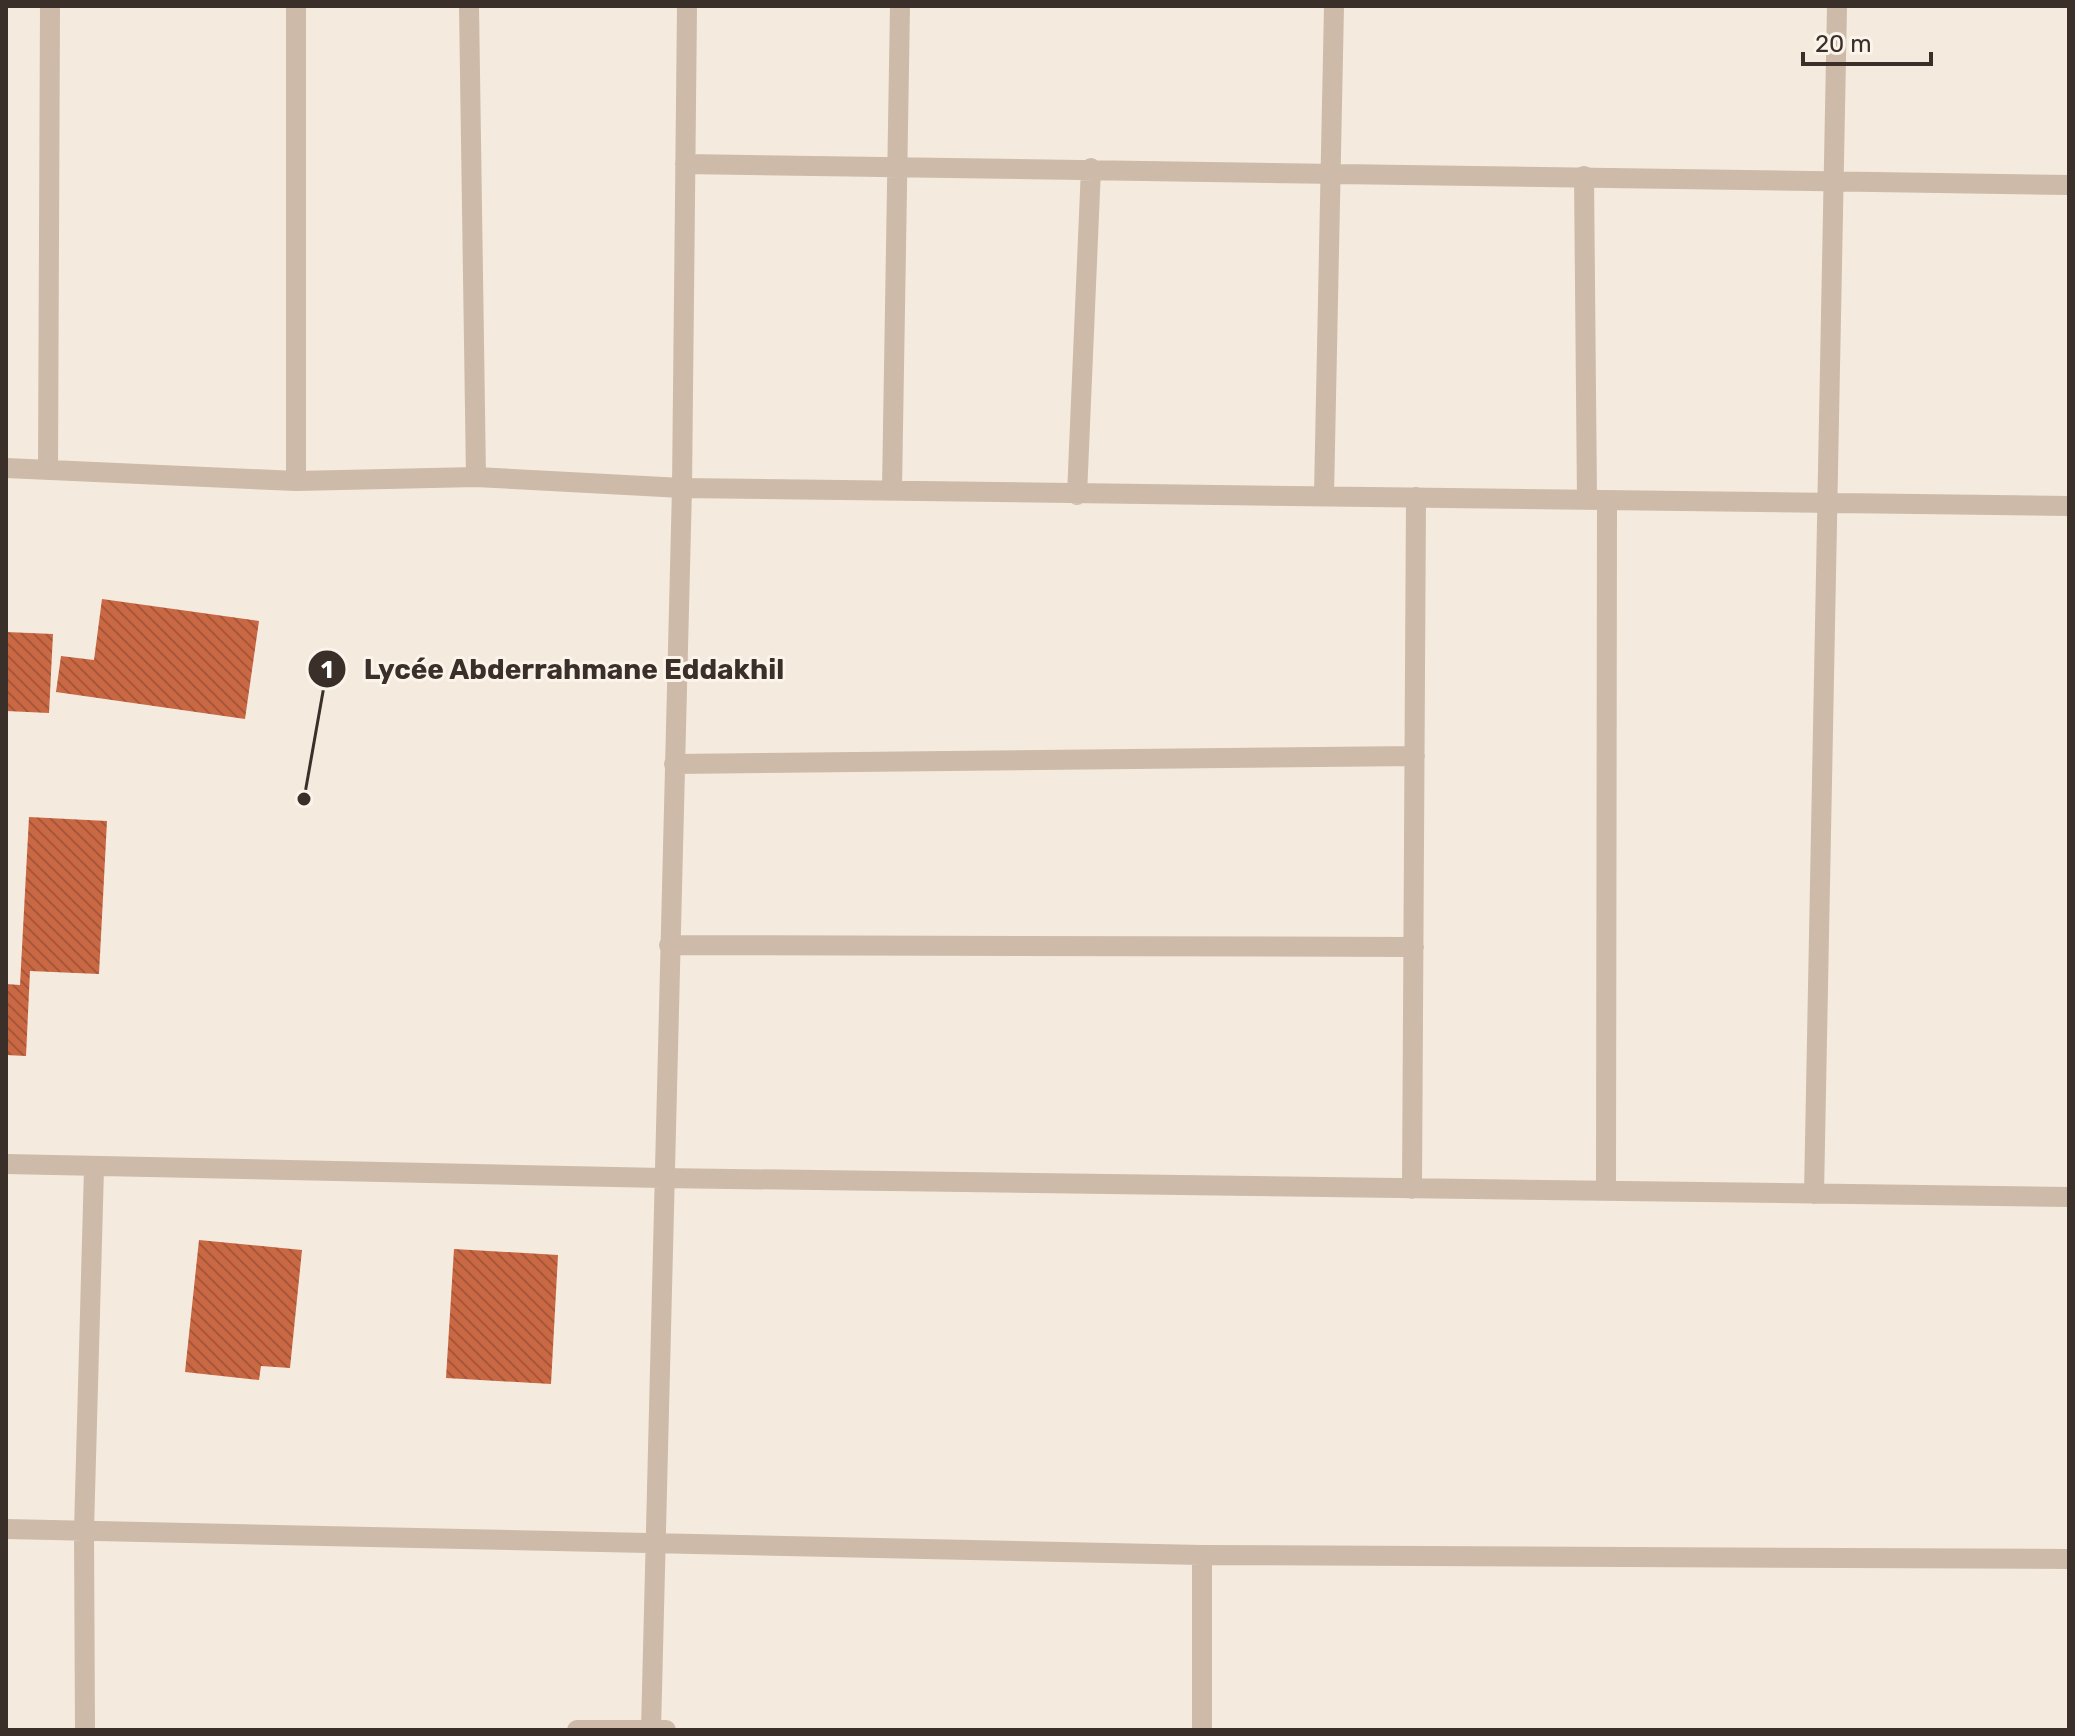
<svg xmlns="http://www.w3.org/2000/svg" width="2075" height="1736" viewBox="0 0 2075 1736" font-family="Rubik,sans-serif">
<style>
.building{fill:url(#building-back-hatch)}
.lines{fill:none;stroke-linecap:round;stroke-linejoin:round}
.lane{stroke:#cdbaa9;stroke-width:20}
.street{stroke:#cdbaa9;stroke-width:20}
.leader{fill:none;stroke:#3a2f29;stroke-width:3}
.callout-dot{fill:#3a2f29;stroke:#fbf4eb;stroke-width:3}
.mark-label{font-size:24px;text-anchor:middle;font-weight:bold;fill:#fff}
.callout-label{font-size:28px;text-anchor:middle;font-weight:bold;fill:#3a2f29;stroke:#fbf4eb;stroke-width:6;stroke-linejoin:round;paint-order:stroke}
</style>
<defs>
<pattern id="building-back-hatch" width="6" height="6" patternUnits="userSpaceOnUse" patternTransform="scale(2)"><rect width="6" height="6" fill="#cb6844"/><path d="M-1 5l2 2M0 0l6 6M5-1l2 2" fill="none" stroke="#a65639"/></pattern>
</defs>
<rect width="100%" height="100%" fill="#f4eade"/>
<path class="building" d="M102 599 259 621 245 719 56 692 61 656 94 660Z
M6 632 53 634 49 713 6 711Z
M29 817 107 821 99 974 30 971 26 1056 6 1055V984L20 985Z
M199 1240 302 1250 290 1368 261 1366 259 1380 185 1372Z
M454 1249 558 1255 551 1384 446 1378Z"/>
<g class="lines">
<path class="lane" d="M1584 176 1587 499"/>
<path class="street" d="M296 6V481
M469 6 476 477
M685 164 2069 185
M6 468 296 481 476 477 682 488 2069 506
M48 470 50 6
M892 489 900 6
M1077 495 1091 168
M1324 495 1334 6
M674 764 1415 756
M669 945 1414 947
M6 1164 662 1178 2069 1197
M1412 1189 1416 497
M1606 1191 1607 501
M1814 1194 1837 6
M6 1529 1202 1555 2069 1559
M85 1730 84 1531 94 1168
M577 1730H666
M651 1730 682 488 687 6
M1202 1730V1555"/>
</g>
<path class="leader" d="M304 799L327 669"/>
<g class="callout-dot">
<circle cx="304" cy="799" r="8"/>
<circle cx="327" cy="669" r="20"/>
</g>
<g class="mark-label">
<text x="327" y="678">1</text>
</g>
<g class="callout-label">
<text x="574" y="679">Lycée Abderrahmane Eddakhil</text>
</g>
<rect width="2075" height="1736" fill="none" stroke="#3a2f29" stroke-width="16"/>
<path d="M1803 52v12h128v-12" fill="none" stroke="#3a2f29" stroke-width="4"/>
<text x="1815" y="52" font-size="24" fill="#3a2f29" stroke="#fbf4eb" stroke-width="6" paint-order="stroke">20 m</text>
</svg>
